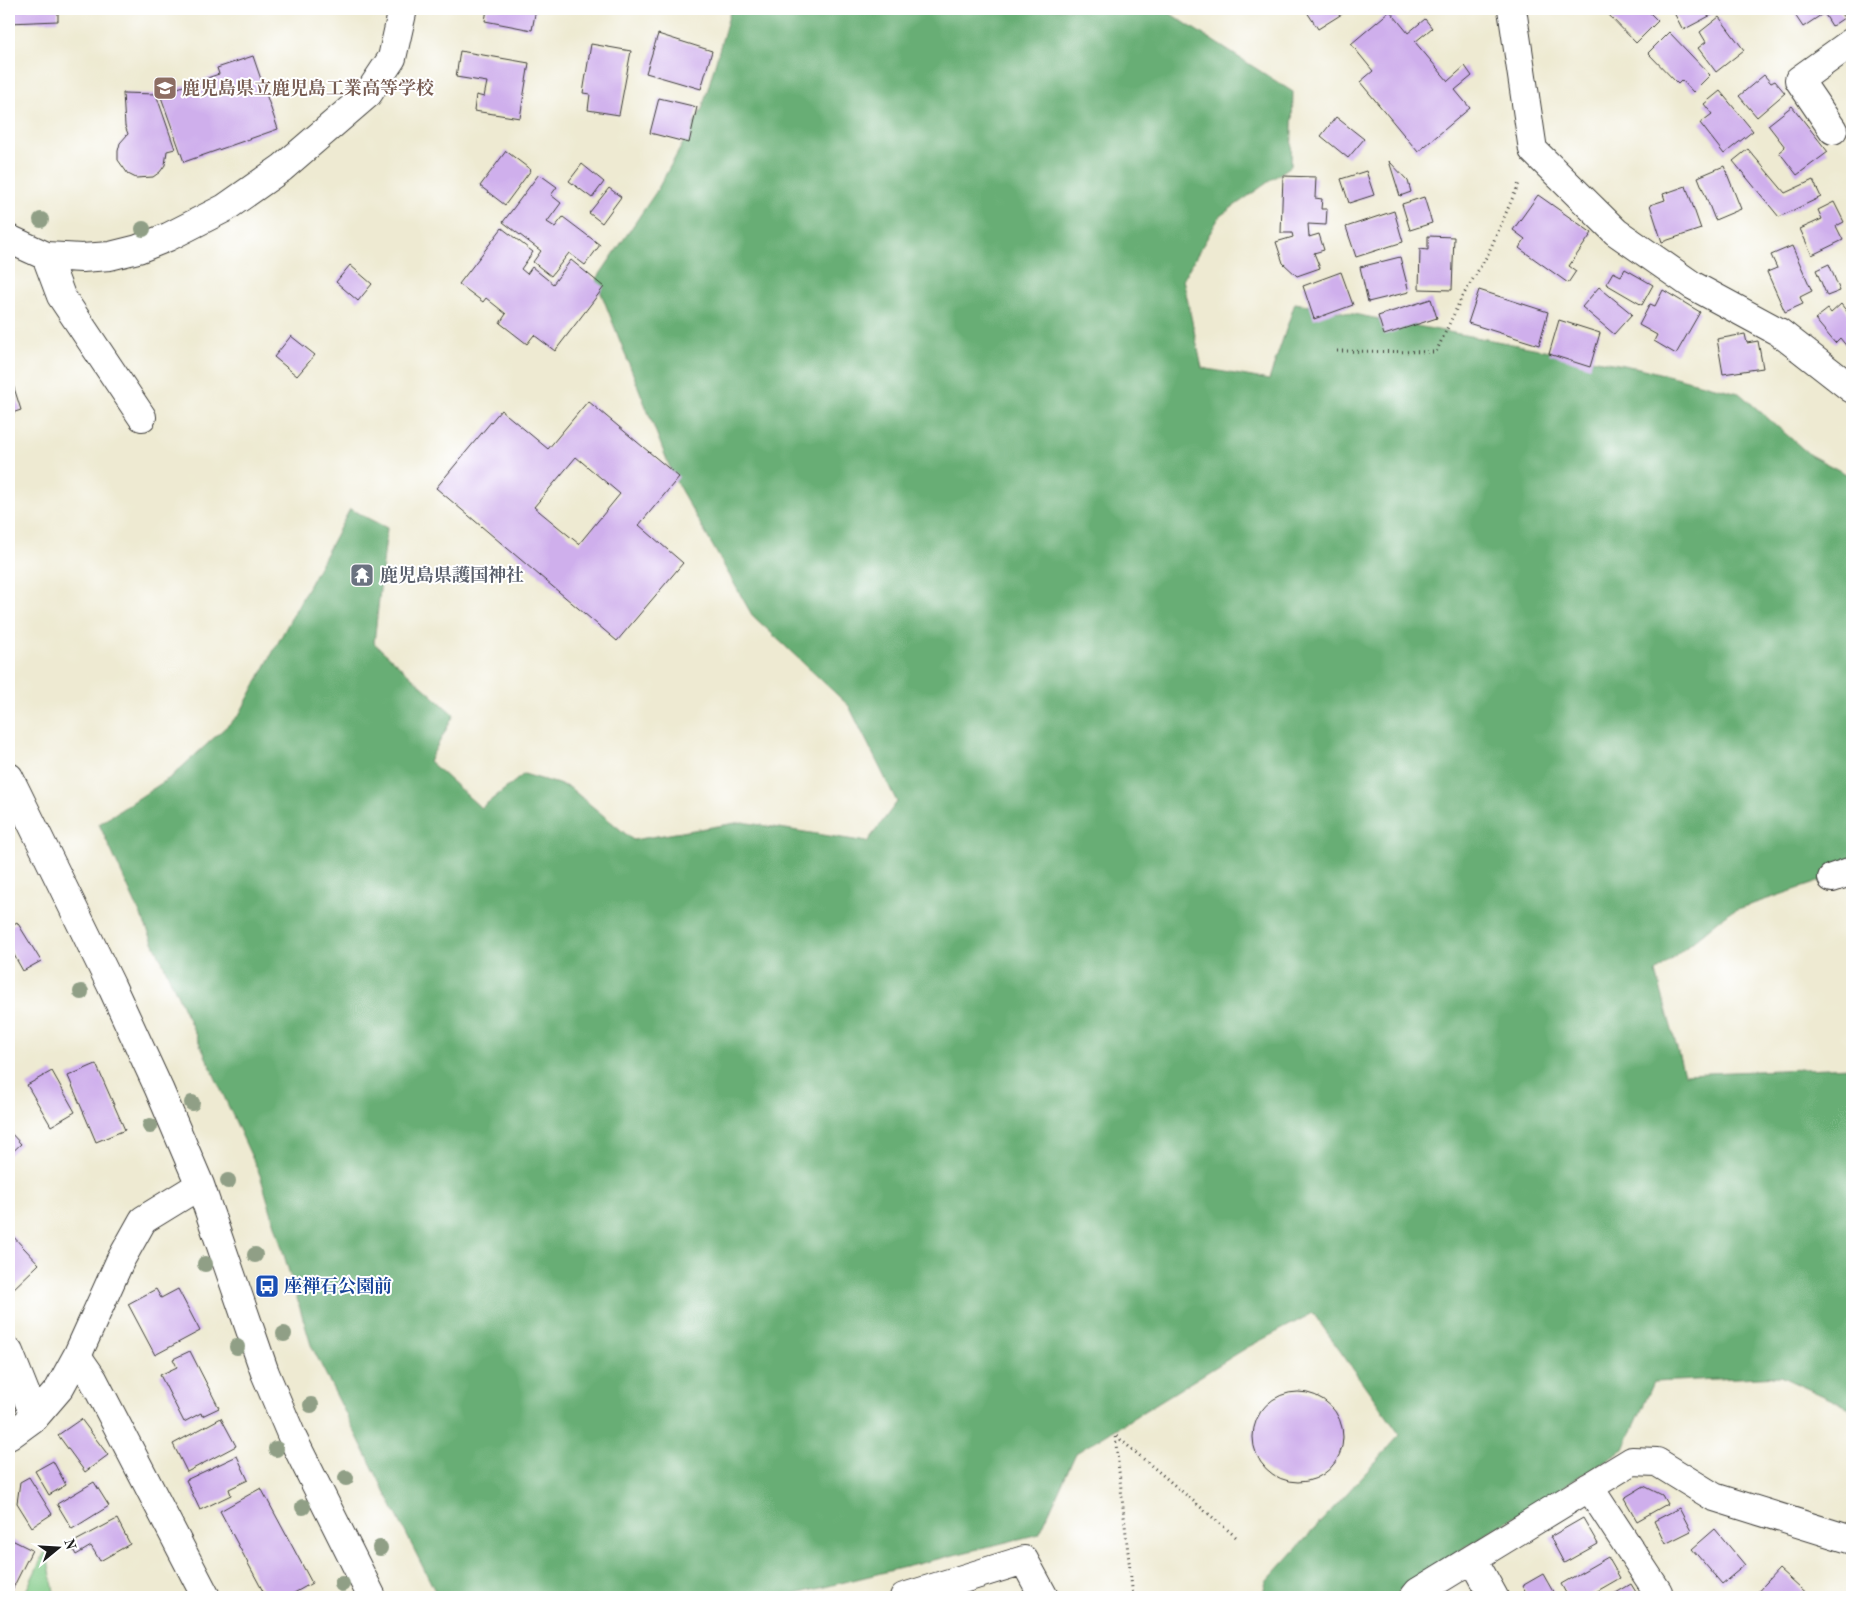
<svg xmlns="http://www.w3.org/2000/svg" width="1861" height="1606" viewBox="0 0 1861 1606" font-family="'Old Standard TT','Noto Serif JP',serif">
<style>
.green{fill:#81ca87;stroke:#4e7352}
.forest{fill:#68ae74;stroke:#426548}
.building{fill:#cfafec;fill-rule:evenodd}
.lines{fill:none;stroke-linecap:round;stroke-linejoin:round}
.minor-casing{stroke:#3c3b37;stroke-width:30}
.path{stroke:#3c3b37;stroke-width:3;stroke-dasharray:1 4;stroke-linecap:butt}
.minor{stroke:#fff;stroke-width:28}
.tree{fill:#909f86}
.labels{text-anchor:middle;stroke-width:4;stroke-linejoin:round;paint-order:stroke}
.education-label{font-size:18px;font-weight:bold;fill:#785e54;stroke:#fff;text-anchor:start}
.worship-label{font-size:18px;font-weight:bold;fill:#5b616d;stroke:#fff;text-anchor:start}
.transit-label{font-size:18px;font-weight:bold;fill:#164399;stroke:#fff;text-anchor:start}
</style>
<rect width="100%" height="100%" fill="#fff"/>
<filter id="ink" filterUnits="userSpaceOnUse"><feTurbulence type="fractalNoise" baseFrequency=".02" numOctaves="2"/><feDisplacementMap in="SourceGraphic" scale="10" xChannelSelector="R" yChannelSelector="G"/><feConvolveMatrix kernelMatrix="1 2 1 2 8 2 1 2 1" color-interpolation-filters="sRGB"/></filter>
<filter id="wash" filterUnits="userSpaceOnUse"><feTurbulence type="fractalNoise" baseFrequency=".0096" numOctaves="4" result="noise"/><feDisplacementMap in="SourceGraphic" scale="20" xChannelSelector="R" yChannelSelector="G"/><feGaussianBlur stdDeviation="1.12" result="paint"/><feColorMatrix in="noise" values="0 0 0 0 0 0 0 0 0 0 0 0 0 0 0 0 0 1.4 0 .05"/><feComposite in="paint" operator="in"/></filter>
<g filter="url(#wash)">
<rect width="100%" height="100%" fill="#eeead2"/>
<path class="green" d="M46 1549 55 1597H23Z"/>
<path class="forest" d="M731 9H1163L1293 92 1291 166 1220 216 1183 279 1202 368 1269 380 1295 303 1639 368 1739 393 1810 455 1852 477V866L1845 873 1729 912 1656 972 1684 1074 1852 1067V1409L1780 1376 1654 1382 1624 1449 1409 1582 1394 1597H1262L1266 1582 1400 1435 1313 1313 1248 1347 1076 1453 1039 1534 784 1597H438L437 1595 311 1345 260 1175 99 824 171 777 239 715 350 509 387 528 374 643 454 715 429 761 481 808 524 774 569 787 633 840 742 822 867 842 897 802 849 706 752 615 674 478 596 280 656 192 702 109Z"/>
<g id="blocks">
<path class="building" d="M9 9H58V21L9 23Z
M487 9H536L532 30 485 21Z
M1305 9H1350L1318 29Z
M1611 9H1646L1658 21 1636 43 1607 13Z
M1672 9H1717L1719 11 1683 30Z
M1791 9H1838L1844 18 1832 26 1824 13 1803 27Z
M1390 11 1408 33 1425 19 1432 28 1415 42 1448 81 1465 66 1472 76 1455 90 1470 108 1418 152 1360 82 1373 71 1351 44Z
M1719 17 1744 50 1716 72 1698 48 1706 42 1700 32Z
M1669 32 1710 75 1693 92 1682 80 1678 84 1648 53Z
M658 34 712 51 701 89 646 73Z
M591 44 631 51 619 115 588 110 590 94 583 93Z
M460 51 529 63 520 118 474 111 476 95 484 97 487 82 456 77Z
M253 56 278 129 184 162 160 94 219 74 217 68Z
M1764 75 1771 83 1775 81 1785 93 1757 117 1739 96Z
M1720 91 1753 131 1724 154 1700 123 1712 114 1704 104Z
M123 93 156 94 175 149 167 151 165 165 160 172 153 177 136 178 128 174 118 160V151L120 143 128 134 125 126Z
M659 98 697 107 689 143 650 133Z
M1792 106 1828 152 1797 175 1779 152 1785 147 1768 125Z
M1336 117 1364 139 1348 158 1321 136Z
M1748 149 1785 193 1813 180 1821 197 1779 217 1733 161Z
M506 151 531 170 505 205 480 186Z
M1389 161 1408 181 1411 192 1400 196Z
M582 164 604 182 592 198 569 181Z
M1724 166 1741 209 1715 220 1698 177Z
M1366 171 1374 195 1349 203 1341 179Z
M539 174 557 187 551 195 561 203 547 222 555 227 563 217 600 245 585 265 569 253 551 276 533 262 541 251 503 222Z
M1283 176 1316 177 1315 198 1322 199 1321 209H1327L1326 225 1308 224 1309 237 1319 234 1324 250 1314 253 1320 268 1297 276 1283 263 1276 242 1293 237 1292 233H1281Z
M1686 186 1701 229 1662 242 1650 205 1665 200 1663 194Z
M609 188 621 197 602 223 589 213Z
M1538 195 1592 233 1569 266 1576 271 1568 283 1519 248 1525 239 1513 230Z
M1424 197 1432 223 1410 230 1402 204Z
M1834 202 1844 222 1836 226 1843 240 1812 255 1800 229 1822 219 1818 210Z
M1394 211 1403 242 1356 257 1346 227Z
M502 228 533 252 521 269 527 274 532 267 553 284 571 260 604 287 555 351 534 335 527 344 500 323 506 314 486 298 483 302 459 284Z
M1428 236 1454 237 1452 290 1419 289 1420 249 1428 250Z
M1792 246 1812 291 1800 297 1803 304 1785 312 1767 272 1777 268 1771 255Z
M1400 257 1409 292 1368 302 1360 267Z
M1829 264 1840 291 1827 296 1816 270Z
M350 265 372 284 358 301 336 282Z
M1625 269 1653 285 1642 305 1606 284 1613 272 1621 276Z
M1341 272 1353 305 1314 319 1303 286Z
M1599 287 1632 314 1614 334 1582 307Z
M1479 290 1548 312 1539 345 1468 323Z
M1663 290 1700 312 1676 354 1654 341 1657 335 1639 325 1650 304 1655 306Z
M1431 299 1437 318 1384 335 1378 316Z
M1841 304 1852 318V345L1848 348 1840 338 1835 343 1815 319 1828 309 1831 313Z
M1559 320 1600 333 1590 367 1549 354Z
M1745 334 1747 343 1758 341 1763 368 1723 374 1717 339Z
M291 336 315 355 297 376 274 357Z
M9 372 21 410 9 414Z
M588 401 679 477 639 525 683 563 617 641 436 488 501 410 548 449ZM576 457 620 494 579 544 534 507Z
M17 922 41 961 23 971 9 946V927Z
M96 1064 125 1130 96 1142 68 1076Z
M52 1071 75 1112 51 1126 27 1085Z
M9 1131 21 1144 9 1155Z
M9 1232 39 1264 9 1293Z
M156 1289 161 1298 178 1289 200 1331 155 1355 128 1304Z
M190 1351 219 1408 202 1416 201 1413 184 1422 160 1375 177 1367 173 1359Z
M1253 1437a45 45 0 1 1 90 0a45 45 0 1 1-90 0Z
M221 1418 236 1446 187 1472 173 1444Z
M81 1419 108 1455 85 1472 58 1435Z
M237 1456 248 1480 229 1489 231 1495 200 1510 186 1480Z
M53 1461 66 1485 49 1495 35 1471Z
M29 1477 52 1514 32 1527 17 1503 20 1482Z
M94 1482 109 1506 72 1529 57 1504Z
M1644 1486 1662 1495 1667 1504 1637 1521 1624 1498Z
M261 1488 312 1583 287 1597H266L220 1511Z
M1679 1508 1691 1531 1665 1544 1654 1521Z
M1583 1518 1598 1544 1564 1563 1550 1537Z
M117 1519 130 1544 100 1561 91 1546 76 1555 70 1544Z
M1715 1529 1745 1565 1722 1584 1692 1549Z
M10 1539 32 1550 9 1596V1542Z
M1608 1557 1620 1578 1587 1597H1568L1561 1584Z
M1779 1569 1810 1597H1753Z
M1543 1574 1556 1597H1528L1522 1586Z
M1631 1584 1639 1597H1609Z"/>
</g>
</g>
<g filter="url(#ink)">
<use href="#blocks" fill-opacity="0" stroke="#3c3b37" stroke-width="1"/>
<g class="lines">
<g class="minor-casing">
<path id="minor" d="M1512 9 1533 150 1616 232 1692 285 1779 332 1852 389
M1833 130 1799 80 1852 42
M9 239 46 256 82 258 110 256 138 249 168 237 225 208 282 168 368 94 392 58 403 9
M46 256 61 296 142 417
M9 777 111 985 159 1089 200 1185 265 1373 293 1439 372 1597
M1832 878 1852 871
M9 1352 35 1417
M77 1356 93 1379 206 1597
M9 1436 35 1417 59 1389 77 1356 120 1261 143 1220 200 1185
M1589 1487 1658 1592
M1473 1559 1494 1597
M904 1597 1024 1560 1044 1597
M1414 1597 1418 1592 1632 1461 1657 1462 1714 1497 1852 1540"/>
</g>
<path class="path" d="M1337 351 1436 352 1461 299 1488 254 1520 181
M1133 1597 1115 1435 1236 1537"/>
<use href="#minor" class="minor"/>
</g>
<g class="tree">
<circle cx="41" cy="220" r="8"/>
<circle cx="143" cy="229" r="8"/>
<circle cx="81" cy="992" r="8"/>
<circle cx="192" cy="1103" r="8"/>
<circle cx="150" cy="1126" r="8"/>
<circle cx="228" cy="1181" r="8"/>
<circle cx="255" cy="1255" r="8"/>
<circle cx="205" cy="1264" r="8"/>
<circle cx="284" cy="1334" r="8"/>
<circle cx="237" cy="1347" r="8"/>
<circle cx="311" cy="1405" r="8"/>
<circle cx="276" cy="1449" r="8"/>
<circle cx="346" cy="1478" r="8"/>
<circle cx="303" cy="1507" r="8"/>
<circle cx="380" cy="1548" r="8"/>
<circle cx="342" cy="1584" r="8"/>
</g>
</g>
<defs>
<g id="school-square" transform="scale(1.25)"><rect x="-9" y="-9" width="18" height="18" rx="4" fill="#8d6e63" stroke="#fff"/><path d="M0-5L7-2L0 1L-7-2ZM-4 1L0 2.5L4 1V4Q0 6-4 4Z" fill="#fff"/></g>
<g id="temple-square" transform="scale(1.25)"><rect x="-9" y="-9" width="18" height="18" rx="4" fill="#6b7280" stroke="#fff"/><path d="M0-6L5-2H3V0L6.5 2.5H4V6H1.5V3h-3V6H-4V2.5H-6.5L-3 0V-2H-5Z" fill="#fff"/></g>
<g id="bus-square" transform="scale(1.25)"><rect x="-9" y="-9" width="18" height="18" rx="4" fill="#1a4fb4" stroke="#fff"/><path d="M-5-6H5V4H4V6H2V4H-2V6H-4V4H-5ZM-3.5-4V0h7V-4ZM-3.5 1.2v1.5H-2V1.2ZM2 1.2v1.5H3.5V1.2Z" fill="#fff"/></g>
</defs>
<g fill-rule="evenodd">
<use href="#school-square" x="165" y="88"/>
<use href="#temple-square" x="362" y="575"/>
<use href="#bus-square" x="267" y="1286"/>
</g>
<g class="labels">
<g class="education-label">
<text x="182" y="94">鹿児島県立鹿児島工業高等学校</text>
</g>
<g class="worship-label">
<text x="380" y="581">鹿児島県護国神社</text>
</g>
<g class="transit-label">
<text x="284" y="1292">座禅石公園前</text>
</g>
</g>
<rect width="1861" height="1606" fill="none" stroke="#fff" stroke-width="30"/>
<g transform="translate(58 1548) rotate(72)" stroke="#ffffff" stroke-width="4" paint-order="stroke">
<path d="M0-4L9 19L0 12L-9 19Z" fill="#1c1c1c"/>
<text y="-8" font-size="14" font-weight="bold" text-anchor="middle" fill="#1c1c1c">N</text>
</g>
</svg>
